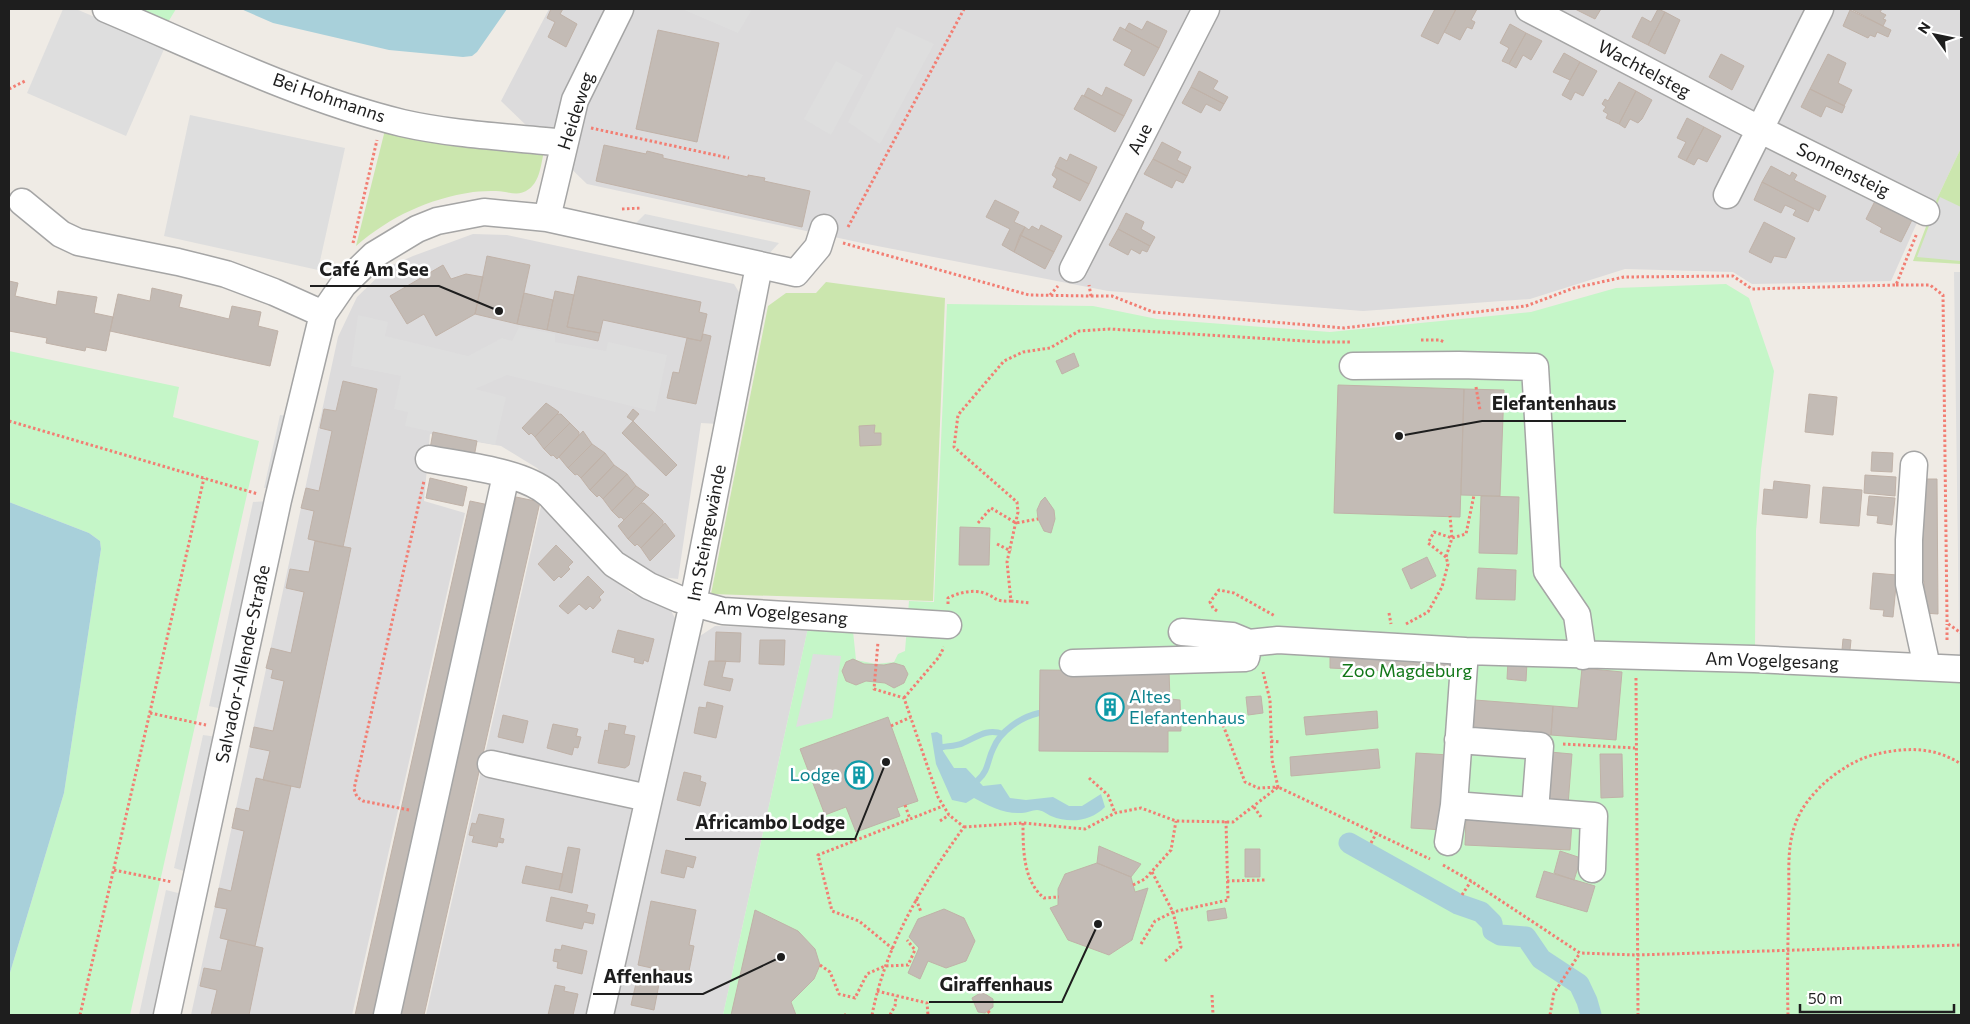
<svg xmlns="http://www.w3.org/2000/svg" width="1970" height="1024" viewBox="0 0 1970 1024" font-family="Commissioner,sans-serif">
<style>
.residential{fill:#dcdbdc}
.grass{fill:#cbe6ae}
.park{fill:#c5f6c8}
.parking{fill:#dedede}
.water{fill:#a8d0da}
.lines{fill:none;stroke-linecap:round;stroke-linejoin:round}
.stream{stroke:#a8d0da;stroke-width:6}
.canal{stroke:#a8d0da;stroke-width:21}
.building{fill:#c3bbb5;stroke:#c0b2a8}
.minor-casing{stroke:#a5a5a5;stroke-width:29}
.path{stroke:#f27e73;stroke-width:3;stroke-dasharray:2.5 2.5;stroke-linecap:butt}
.minor{stroke:#fff;stroke-width:26}
.labels{text-anchor:middle;stroke-width:5;stroke-linejoin:round;paint-order:stroke}
.street-label{font-size:18px;fill:#1e1e1e;stroke:#fff}
.park-label{font-size:18px;fill:#127718;stroke:#fff}
.culture-label{font-size:18px;fill:#0d838f;stroke:#fff;text-anchor:start}
.leader{fill:none;stroke:#1e1e1e;stroke-width:2}
.callout-dot{fill:#1e1e1e;stroke:#fff;stroke-width:2}
.callout-label{font-size:19px;text-anchor:middle;font-weight:bold;fill:#1e1e1e;stroke:#fff;stroke-width:5;stroke-linejoin:round;paint-order:stroke}
</style>
<rect width="100%" height="100%" fill="#efebe5"/>
<path class="residential" d="M549 9H1961V148L1935 203 1929 199 1920 216 1891 281 1752 284 1733 272 1625 269 1530 299 1363 311 1108 291 862 243 587 184 501 101Z
M473 234 507 235 734 284 742 297 719 424 701 423 678 579 653 576 626 559 537 468 501 446 430 434 424 501 465 513 352 1015H191L338 337 357 297 388 267 413 256Z
M542 502 589 557 631 593 670 609 675 618 586 1015H426Z
M715 626 808 628 723 1015H614L700 636Z"/>
<path class="grass" d="M385 130 544 151C541 164 540 181 529 189 517 198 509 191 496 191 489 191 480 191 473 192 428 199 391 216 356 246Z
M1961 148V264L1913 261 1935 203Z
M826 282 945 298 933 601 711 594 768 306 786 293H816Z"/>
<path class="park" d="M127 9H176L165 27Z
M1726 284 1749 298 1774 371 1761 469 1756 531 1755 648 1961 681V1015H723L808 628 853 631 856 660 876 664 894 662 898 654 905 651 909 601 934 602 947 304 1093 306 1157 319 1330 332 1531 312 1616 288Z
M9 351 179 387 173 417 259 441 130 1015H9V976L64 793 101 549 100 541 89 533 9 502Z"/>
<path class="parking" d="M63 9H76L165 47 126 136 27 93Z
M682 9H744L751 11 738 33Z
M897 27 934 44 880 144 848 122Z
M836 61 863 75 831 135 804 119Z
M190 115 345 148 318 270 164 236Z
M1940 197 1961 207V261L1917 257Z
M645 214 779 243 766 257 631 228Z
M1954 272H1961V656H1959V624Z
M358 315 388 322 385 336 468 356 502 338 512 341 519 327 555 334V342L606 351 608 342 667 355 655 412 507 375 475 389 506 397 495 445 405 426 408 412 394 409 401 376 351 366Z
M280 415 287 416 270 488H264Z
M268 501 223 709 209 706 253 502Z
M813 654 841 656 832 718 796 727Z
M203 735 217 737 187 872 174 868Z
M166 890 182 894 155 1015H139Z"/>
<path class="water" d="M241 9H507L477 52 472 56 463 57 389 50 273 23Z
M9 502 89 533 100 541 101 549 64 793 9 976Z
M937 732 942 735 943 751 954 768H966L983 786 1001 784 1010 798 1026 800 1053 797 1069 806H1082L1101 794 1105 807C1091 821 1070 824 1051 816 1047 814 1042 810 1037 810 1032 810 1027 813 1022 813 1004 814 989 806 974 798L966 803 952 800 936 764 931 733Z"/>
<g class="lines">
<path class="stream" d="M943 747C949 746 957 746 963 743 977 737 987 728 1003 734
M978 780C989 770 987 761 993 749 1000 731 1021 717 1039 713"/>
<path class="canal" d="M1349 843 1458 904 1481 912 1492 923 1493 931 1500 935 1526 937 1541 959 1579 984 1587 1001 1591 1015"/>
</g>
<path class="building" d="M551 9H563L560 14 577 24 566 47 548 37 555 22 547 18Z
M1435 9H1456L1438 44 1421 36Z
M1456 9H1477L1471 20 1475 22 1472 29 1467 27 1460 40 1444 32Z
M1575 9H1601L1595 19Z
M1658 9 1665 12 1648 45 1632 37 1642 17 1651 22Z
M1851 9H1882L1880 12 1886 15 1883 19 1886 20 1883 26Z
M1850 10 1891 30 1888 37 1877 32 1875 37 1870 35 1868 38 1843 26Z
M1665 12 1680 20 1665 54 1648 45Z
M1147 21 1167 31 1159 48 1125 30 1129 23 1142 30Z
M1510 24 1526 33 1509 64 1502 61 1509 48 1500 43Z
M1120 27 1159 48 1144 76 1124 65 1132 50 1113 40Z
M658 30 719 43 697 142 636 129Z
M1526 33 1542 41 1531 60 1523 55 1516 68 1509 64Z
M1564 53 1580 62 1570 80 1553 72Z
M1721 54 1744 66 1732 90 1709 77Z
M1828 54 1846 63 1838 83 1852 90 1844 106 1810 89Z
M1580 62 1597 71 1583 96 1575 92 1571 100 1562 95Z
M1199 71 1218 81 1213 89 1228 97 1224 104 1191 87Z
M1619 82 1636 91 1619 124 1606 118 1608 114 1603 111 1606 107 1602 104 1605 99 1608 101Z
M1106 87 1132 100 1124 116 1084 96 1088 88 1102 96Z
M1191 87 1224 104 1220 111 1206 104 1201 113 1182 103Z
M1810 89 1845 106 1842 113 1826 106 1821 117 1801 107Z
M1636 91 1652 100 1642 119 1638 123 1630 119 1625 128 1619 124Z
M1082 95 1124 116 1115 132 1074 109Z
M1687 118 1704 127 1686 161 1678 157 1686 142 1677 138Z
M1704 127 1721 136 1707 162 1698 158 1694 165 1686 161Z
M1162 142 1181 152 1177 160 1191 167 1187 176 1153 159Z
M604 145 646 154 647 151 663 155V158L748 177V175L765 178 764 181 810 191 802 227 596 181Z
M1070 154 1097 167 1089 184 1055 167 1060 157 1067 161Z
M1153 159 1187 176 1183 183 1176 180 1172 188 1144 174Z
M1771 166 1790 176 1792 172 1797 175 1794 180 1826 196 1819 211 1762 182Z
M1056 167 1089 184 1080 201 1053 187 1057 179 1052 175Z
M1762 182 1814 209 1808 222 1793 215 1796 210 1785 205 1781 213 1754 200Z
M1876 199 1913 218 1901 242 1880 232 1882 228 1866 219Z
M995 200 1019 212 1014 222 1025 227 1014 252 1002 245 1010 229 986 217Z
M1126 213 1144 222 1141 229 1155 237 1150 246 1118 229Z
M1764 222 1795 238 1786 258 1774 256 1771 263 1749 252Z
M1041 225 1062 236 1054 252 1020 235 1025 227 1029 230 1032 226 1039 230Z
M1118 229 1150 246 1147 252 1142 250 1140 254 1131 249 1128 255 1109 245Z
M1020 235 1054 252 1045 269 1014 252Z
M487 256 530 265 517 324 475 314Z
M443 265 451 279 466 274 483 277 475 314 436 336 424 314 407 324 390 296Z
M578 276 701 302 699 312 707 314 701 341 603 320 600 333 567 327Z
M9 281 18 283 15 296 56 305 58 291 97 297 94 313 113 317 106 351 86 347 85 351 46 343 47 338 9 331Z
M152 288 182 295 179 307 229 319 232 306 261 312 258 326 278 331 270 366 110 331 118 294 150 301Z
M555 291 574 295 567 327 600 333 598 341 547 330Z
M524 293 553 300 547 330 517 324Z
M703 334 711 336 696 404 667 398 673 372 679 373 687 338 701 341Z
M1074 353 1079 366 1062 374 1056 361Z
M343 381 377 389 343 547 308 539 314 511 301 508 306 488 319 491 332 431 320 428 324 409 336 411Z
M1338 385 1464 389 1460 517 1334 513Z
M1464 389 1504 390 1500 496 1461 495Z
M1809 394 1837 397 1833 435 1805 432Z
M546 403 559 412 535 437 531 433 529 435 522 428Z
M633 409 639 414 633 421 627 417Z
M557 414H561L570 423 544 449 535 437Z
M633 421 677 465 666 476 622 433Z
M570 423 579 432V435L557 459 553 455 551 456 544 449Z
M875 425 874 433H881V445L860 446 859 426Z
M583 431 592 444 568 468 559 457Z
M433 432 477 441 474 457 430 449Z
M592 444 605 453 581 478 577 474 575 475 568 468Z
M1872 452 1893 453 1892 472 1871 471Z
M605 453 614 465 590 490 581 478Z
M614 465 627 474 603 499 599 495 597 497 590 490Z
M627 474 636 486 612 511 603 499Z
M1865 475 1896 477 1895 496 1864 493Z
M430 478 467 487 463 506 426 498Z
M1924 479H1937L1938 614 1924 613V581H1916Z
M1774 481 1810 485 1807 518 1762 514 1764 489 1773 490Z
M636 486 649 495 624 520 621 517 619 518 612 511Z
M1823 487 1862 490 1859 526 1820 523Z
M1481 496 1519 497 1517 554 1479 553Z
M1869 496 1895 498 1892 525 1877 523 1878 516 1867 515Z
M516 497 540 502 424 1015H399Z
M1045 497 1054 510 1055 519 1051 533 1044 531 1038 519 1037 510 1041 501Z
M470 501 489 505 374 1015H355Z
M641 503H644L654 512 628 539 618 526Z
M654 512 663 521V525L641 548 637 544 635 546 628 539Z
M665 523 675 536 650 561 641 548Z
M960 527 990 528 989 565H959Z
M315 541 351 548 300 788 263 780 270 751 250 747 254 727 273 731 284 681 271 678 273 670 266 668 271 648 291 653 304 592 286 588 288 578 290 569 309 572Z
M556 545 573 562 568 567 570 569 561 578 559 576 554 581 538 564Z
M1427 557 1436 576 1411 589 1402 569Z
M1478 568 1516 570 1515 600 1476 599Z
M1873 573 1897 575 1893 617 1883 616 1884 610 1870 609Z
M588 576 604 592 599 597 601 600 593 609 590 606 586 610 579 604 568 614 559 606Z
M618 630 654 639 648 662 644 660 643 664 634 662 635 658 612 652Z
M716 632 741 633 740 662 715 661Z
M1843 639 1851 640 1850 650H1842Z
M760 640H785L784 665 759 664Z
M1330 653 1450 658 1449 674 1330 668Z
M853 659 864 664 884 665 894 663 904 666 908 674 904 683 894 688 885 683 866 681 856 685 846 681 842 671 846 662Z
M709 661H726L722 677 733 679 730 691 704 685Z
M1508 661 1527 662 1526 681 1507 679Z
M1582 668 1622 672 1616 740 1551 735 1553 706 1578 708Z
M1040 670 1169 671 1170 699 1180 700 1181 731H1168V752L1039 751Z
M1261 696 1263 713 1248 715 1246 697Z
M1475 700 1553 706 1551 735 1472 728Z
M707 702 723 706 716 738 694 733 699 707 706 708Z
M1377 711 1378 728 1306 735 1304 717Z
M503 715 528 721 523 743 498 737Z
M888 717 918 801 897 808 900 816 856 832 846 807 825 815 800 749Z
M609 723 626 726 624 734 635 736 629 765 625 768 598 763 605 730 608 731Z
M553 724 578 729 576 736 581 737 578 748 574 747 572 755 547 748Z
M1378 749 1380 768 1291 776 1290 757Z
M1550 752 1572 754 1568 805 1545 803Z
M1416 753 1449 755 1444 830 1411 828Z
M1600 754H1622L1623 797 1601 798Z
M684 772 701 776 700 781 706 783 700 806 677 800Z
M256 778 291 786 255 946 220 938 227 909 215 907 219 888 231 891 244 831 232 828 236 808 249 811Z
M479 814 504 819 500 838 504 839 503 843 498 842 497 847 472 842 474 836 469 835 472 823 476 824Z
M1466 818 1572 823 1570 850 1465 845Z
M1099 846 1141 864 1131 877 1097 863Z
M568 847 580 849 572 893 559 890Z
M1245 849H1260V877H1245Z
M666 850 696 857 693 868 687 866 684 878 661 873Z
M1560 851 1581 858 1574 880 1554 873Z
M1097 863 1131 877 1135 892 1148 888 1132 940 1109 955 1068 940 1050 908 1058 905V889L1065 874Z
M526 866 563 874 559 890 522 883Z
M1544 871 1595 886 1587 912 1536 897Z
M551 897 588 905 586 912 595 914 593 924 584 922 582 929 546 921Z
M651 901 696 910 689 945 694 946 688 976 638 965Z
M1225 908 1227 918 1208 921 1207 911Z
M944 909 964 918 975 941 966 961 946 968 928 961 920 979 908 973 919 948 909 937 918 919Z
M755 910 798 931 815 949 820 965 814 979 791 1002 796 1015H731Z
M228 940 263 948 249 1015H211L217 990 200 986 204 968 221 971Z
M562 945 587 951 582 974 557 968 558 962 553 961 555 949 561 950Z
M650 977 660 979 654 1010 631 1005 637 979 649 981Z
M555 985 565 987 564 991 578 994 573 1015H548Z
M982 992 993 999V1007L985 1013 978 1012 972 998Z"/>
<g class="lines">
<g class="minor-casing">
<path id="minor" d="M106 9C203 50 300 98 402 123 455 135 510 137 564 143
M1529 9 1759 129 1926 212
M1727 195 1820 9
M22 202 61 234 78 242 178 262 226 274 274 292 323 314
M547 218 575 100 620 9
M1073 269 1206 9
M1353 366 1459 365 1535 367 1547 571 1577 615 1583 656
M429 459C464 466 522 471 549 494L614 564 649 586 679 599 723 611 948 625
M1914 465 1909 540V584L1927 667
M1182 632 1232 636 1249 643 1278 640 1465 651 1754 659 1961 669
M1073 663 1246 658 1249 643
M1458 740 1540 746 1535 811
M491 764 648 798
M1454 805 1594 816 1592 869
M1448 842 1454 805 1465 651
M167 1015 278 500 323 314 343 285 374 255 417 229 437 221 484 212 547 218 796 273 818 247 824 228
M387 1015 506 475
M600 1015 693 603 759 266"/>
</g>
<path class="path" d="M9 89 25 81
M591 128 729 158
M622 209 642 208
M848 227 964 9
M353 243 377 140
M843 243 1029 295 1091 296 1089 285
M1896 285H1930L1943 295 1947 618V623L1961 633
M1050 295 1058 286
M1091 296H1112L1153 312 1344 328 1526 306 1574 288 1624 277 1733 276 1752 289 1896 285 1917 233
M1421 340H1440L1444 342
M1476 387 1480 410
M9 421 258 494
M978 523 991 508 1016 523 1038 519
M997 544 1011 551
M1446 557 1428 543 1434 532 1452 538 1450 516
M1011 601 1030 603
M948 604V598C958 593 973 589 984 593 997 597 993 602 1011 601L1007 562 1018 512 1017 502 954 447 958 415 1004 361 1023 352 1050 348 1079 331 1110 329 1321 342H1350
M1217 611 1213 608 1210 602 1219 590 1234 593 1275 616
M1389 613 1391 624
M1406 624 1428 612 1442 587 1448 564 1446 557 1452 538 1466 534 1474 495
M1947 640V624
M1636 678 1638 1015
M904 698 939 657 944 647
M150 713 206 725
M1223 725 1245 782 1258 788 1278 787 1272 760 1270 700 1263 672
M891 726 911 717
M1271 741 1280 742
M1563 744 1635 748
M1089 778 1108 795 1115 813
M905 805 910 819 943 806
M1254 807 1261 817
M409 810 363 801 357 797 354 789 424 481
M940 821 949 815
M1023 823C1023 849 1023 881 1044 898L1059 897
M964 827 1023 823 1085 829 1115 813 1141 808 1176 821 1233 822 1278 787 1430 859
M1371 843 1377 832
M1443 865 1471 881 1580 953 1636 955 1961 945
M114 870 172 882
M1152 872 1173 912 1181 947 1165 961
M1227 881 1266 880
M1133 885 1145 879 1171 850 1176 821
M1462 895 1471 881
M916 899 921 912
M1141 944 1155 921 1173 912 1228 900 1226 821
M893 949 859 921 832 911 818 855 910 819
M820 965 830 972 839 994 855 998 867 974 885 966 908 965 915 950 907 940
M877 991 927 1003 928 1015
M1212 995 1213 1015
M988 1011 991 1015
M80 1015 204 478
M844 1015H846
M872 1015C886 944 922 885 964 827L949 815 938 797 904 698 874 689 878 642
M890 1015 895 1006 896 996
M1550 1015 1554 993 1580 953
M1788 1015C1787 975 1788 934 1789 894 1789 872 1787 847 1795 825 1805 793 1845 761 1877 754 1907 747 1935 747 1961 764"/>
<use href="#minor" class="minor"/>
</g>
<defs>
<g id="building-ring" transform="scale(1.4375)"><circle r="9.5" fill="#fff" stroke="#0f9aa8" stroke-width="1.5"/><path d="M-4-6H4V6H1V3H-1V6H-4ZM-2.5-4.3h1.7v1.8h-1.7ZM.8-4.3h1.7v1.8H.8ZM-2.5-1h1.7V.8h-1.7ZM.8-1h1.7V.8H.8Z" fill="#0f9aa8"/></g>
</defs>
<g fill-rule="evenodd">
<use href="#building-ring" x="1110" y="707"/>
<use href="#building-ring" x="859" y="775"/>
</g>
<g class="labels">
<g class="street-label">
<text transform="translate(1644 69) rotate(28)" y="6">Wachtelsteg</text>
<text transform="translate(329 98) rotate(19)" y="6">Bei Hohmanns</text>
<text transform="translate(576 111) rotate(-72)" y="6">Heideweg</text>
<text transform="translate(1140 139) rotate(-63)" y="6">Aue</text>
<text transform="translate(1843 170) rotate(26)" y="6">Sonnensteig</text>
<text transform="translate(707 533) rotate(-79)" y="6">Im Steingewände</text>
<text transform="translate(781 613) rotate(5)" y="6">Am Vogelgesang</text>
<text transform="translate(1772 661) rotate(2)" y="6">Am Vogelgesang</text>
<text transform="translate(243 664) rotate(-78)" y="6">Salvador-Allende-Straße</text>
</g>
<g class="park-label">
<text x="1407" y="677">Zoo Magdeburg</text>
</g>
<g class="culture-label">
<text x="1129" y="703">Altes<tspan x="1129" dy="21">Elefantenhaus</tspan></text>
<text x="840" y="781" text-anchor="end">Lodge</text>
</g>
</g>
<path class="leader" d="M499 311L439 286H310M1399 436L1482 421H1626M886 762L855 839H685M781 957L703 994H593M1098 924L1062 1002H929"/>
<g class="callout-dot">
<circle cx="499" cy="311" r="5"/>
<circle cx="1399" cy="436" r="5"/>
<circle cx="886" cy="762" r="5"/>
<circle cx="781" cy="957" r="5"/>
<circle cx="1098" cy="924" r="5"/>
</g>
<g class="callout-label">
<text x="374" y="276">Café Am See</text>
<text x="1554" y="410">Elefantenhaus</text>
<text x="770" y="829">Africambo Lodge</text>
<text x="648" y="983">Affenhaus</text>
<text x="996" y="991">Giraffenhaus</text>
</g>
<rect width="1970" height="1024" fill="none" stroke="#1e1e1e" stroke-width="20"/>
<g transform="translate(1935 35) rotate(303)" stroke="#ffffff" stroke-width="4" paint-order="stroke">
<path d="M0-4L9 19L0 12L-9 19Z" fill="#1e1e1e"/>
<text y="-8" font-size="14" font-weight="bold" text-anchor="middle" fill="#1e1e1e">N</text>
</g>
<path d="M1800 1004v8h154v-8" fill="none" stroke="#1e1e1e" stroke-width="2.5"/>
<text x="1808" y="1004" font-size="15" fill="#1e1e1e" stroke="#ffffff" stroke-width="4" paint-order="stroke">50 m</text>
</svg>
